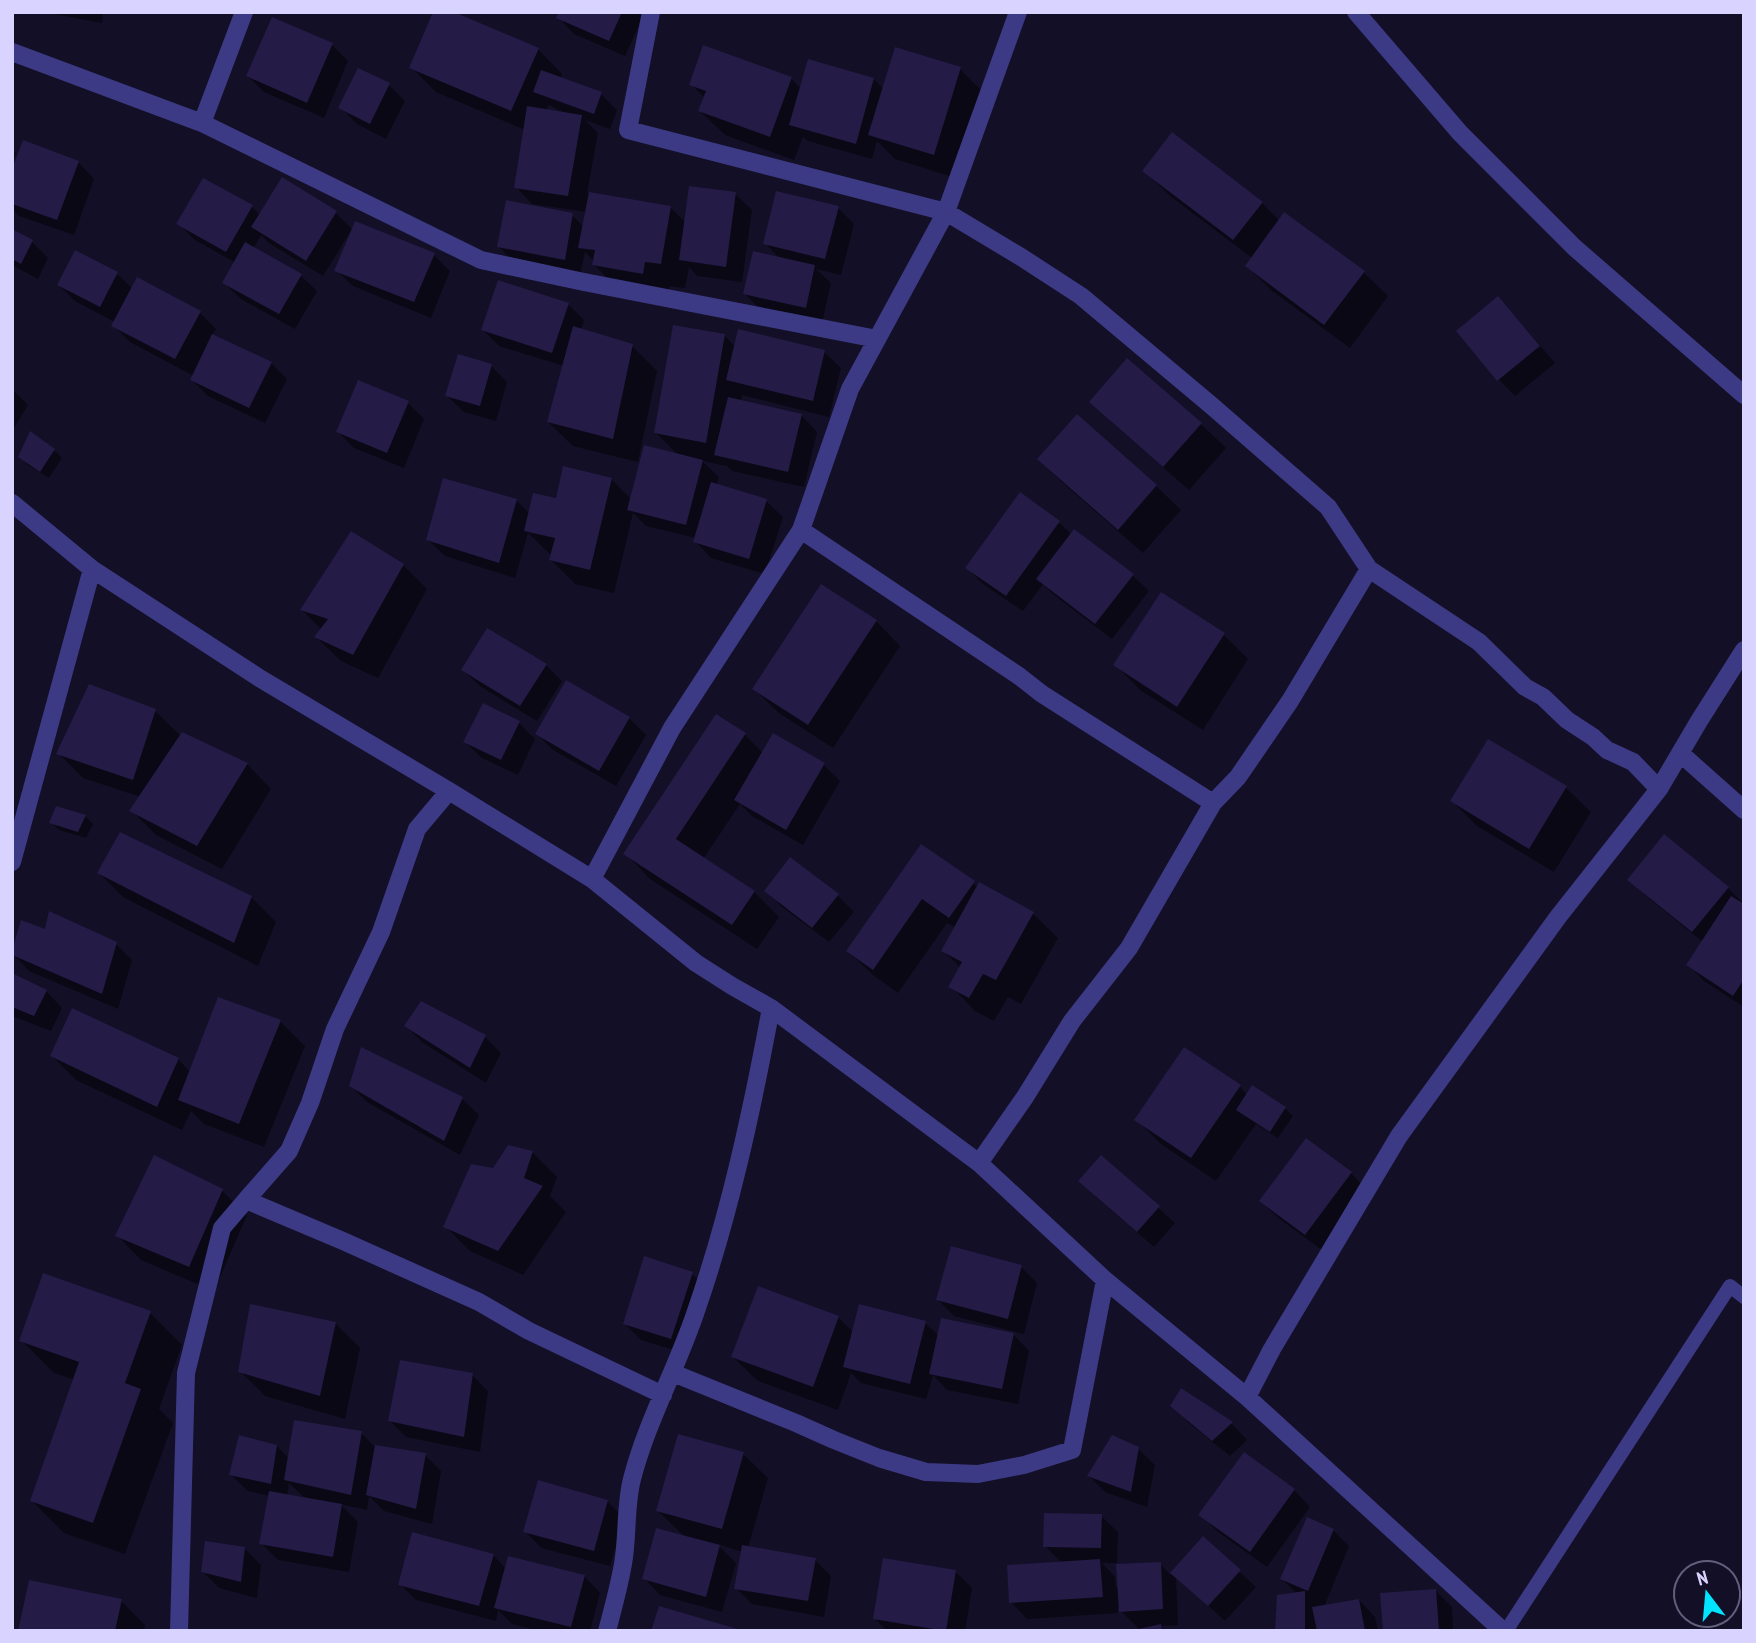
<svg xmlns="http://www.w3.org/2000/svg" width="1756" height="1643" viewBox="0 0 1756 1643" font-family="'PT Sans Narrow',sans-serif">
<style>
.shadow{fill:#0007;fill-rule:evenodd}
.building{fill:#241b47}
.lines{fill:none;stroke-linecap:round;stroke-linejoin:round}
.lane{stroke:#3d3a85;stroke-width:14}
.street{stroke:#3d3a85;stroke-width:18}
</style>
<rect width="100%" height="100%" fill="#130f26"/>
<path class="shadow" d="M52 12H103L102 23 54 14Z
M561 12H645L625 56 574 34 558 17Z
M332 45 348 61 324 118 264 92 248 76Z
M538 49 562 74 560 79 601 94 617 110 610 129 585 120 598 133 587 193 670 207 686 223 735 194 752 210 742 282 697 276 689 267 685 288 670 286 667 297 619 289 594 265 595 262 585 252 580 275 515 263 499 247 572 215 584 227 587 212 532 204 516 187 525 130 436 92 412 68ZM549 105 563 112V113L546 111Z
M960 69 985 94 959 179 895 159 877 141 872 159 808 141 803 137 794 160 725 135 700 111 705 98 691 84 791 78 801 89 874 79 884 90Z
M389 85 405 101 386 139 357 124 341 108Z
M12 149 16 153 12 166Z
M78 162 94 179 74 235 19 216 12 209V167Z
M1145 171 1262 203 1280 221 1363 272 1388 296 1350 348 1271 290 1247 266 1252 258 1169 195Z
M283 179 336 213 353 230 434 255 450 271 431 318 353 286 336 270 351 235 349 234 323 276 269 243 261 235 253 249 300 275 317 291 295 329 241 299 224 283 236 263 195 240 179 224 252 207 260 215Z
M838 208 854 224 841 275 816 269 831 283 822 323 761 310 745 294 780 259 765 243Z
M12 231 32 242 48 258 38 279 12 265Z
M117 274 133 289 200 313 216 329 212 335 271 363 287 379 265 423 208 396 192 380 194 376 130 342 113 325 115 322 75 301 59 285Z
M568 304 584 320 581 330 632 346 657 371 638 462 573 446 548 422 564 366 499 346 483 330Z
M1514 315 1555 363 1515 396 1499 380Z
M724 335 735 347 824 352 841 368 829 417 742 395 741 402 801 415 817 432 804 487 732 471 727 466 702 461 719 477 716 486 766 501 783 517 765 574 711 558 695 541 696 538 646 526 633 513 614 593 575 584 551 560V555L528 533 515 578 445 556 428 540 444 480 517 501 530 514 557 501 611 479 632 500 678 455 656 433Z
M1128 360 1201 424 1226 448 1189 490 1116 426 1091 402Z
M491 366 507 382 496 421 464 412 447 396Z
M12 389 28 405 12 431Z
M408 403 424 419 404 468 354 448 338 432Z
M1077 416 1156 486 1181 510 1143 553 1063 483 1039 459Z
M54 450 62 458 49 478 28 465 20 457Z
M1059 522 1072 535 1132 575 1149 591 1112 639 1054 595 1043 584 1023 611 983 584 967 568Z
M403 565 427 589 378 678 341 661 316 637 322 630 302 610Z
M1161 595 1224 635 1248 659 1203 730 1140 690 1116 665Z
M876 621 900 646 833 748 779 713 754 689Z
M546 665 562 681 537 721 480 686 463 670Z
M566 682 629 718 646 735 616 786 553 750 537 734Z
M155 711 181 736 247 764 271 789 222 869 156 835 132 811 141 797 83 778 58 753Z
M717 716 745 735 763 753 774 736 824 765 840 781 803 845 752 816 740 804 703 859 754 892 779 917 757 949 650 879 626 854Z
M519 723 535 739 518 775 482 758 465 742Z
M1489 741 1566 788 1591 812 1554 872 1477 826 1452 801Z
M57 808 86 817 93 824 86 838 59 830 51 822Z
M1664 837 1728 888 1744 904V1007L1704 981 1688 965 1703 942 1646 896 1630 880Z
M922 846 978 887 980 884 1033 914 1058 938 1021 1004 1008 997 994 1021 975 1011 951 986 961 968 943 951 956 928 947 923 898 993 873 975 848 951Z
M99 873 251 897 276 922 258 966 123 897Z
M766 890 838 896 854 912 829 942 782 907Z
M116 944 132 960 118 1009 29 971 13 954Z
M12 975 46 991 62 1008 51 1031 12 1016Z
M280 1021 305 1046 264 1147 204 1124 191 1111 182 1130 76 1080 52 1056 178 1059 190 1072Z
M406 1026 485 1037 501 1053 486 1083 422 1042Z
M351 1086 462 1099 479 1115 460 1155 367 1102Z
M1240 1087 1247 1095 1252 1087 1285 1108 1293 1116 1278 1138 1256 1124 1216 1181 1161 1144 1137 1120Z
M1306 1140 1351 1173 1367 1190 1322 1250 1277 1217 1261 1201Z
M509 1147 533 1153 557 1177 550 1196 566 1212 523 1275 470 1251 445 1226 494 1170Z
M155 1157 222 1191 247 1215 214 1291 141 1260 117 1235Z
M1101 1157 1175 1223 1154 1247 1096 1197Z
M1021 1267 1037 1283 1024 1334 954 1316 938 1300Z
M692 1274 709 1290 687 1354 641 1340 625 1324Z
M150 1313 182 1345 159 1409 173 1423 125 1554 64 1533 32 1501 75 1380 54 1373 21 1340Z
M838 1317 854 1333 925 1323 939 1336 1013 1334 1029 1351 1018 1404 947 1390 933 1375 926 1399 861 1383 851 1373 838 1410 758 1381 733 1357Z
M335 1323 360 1348 345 1419 265 1396 240 1371Z
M472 1375 488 1391 480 1452 406 1437 390 1421Z
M1182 1391 1232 1424 1247 1440 1230 1456 1189 1423 1172 1406Z
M361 1433 374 1446 425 1455 441 1471 432 1524 384 1511 369 1496 367 1510 340 1504 358 1522 349 1572 278 1560 261 1543 270 1496 248 1491 231 1475 277 1446 289 1459ZM289 1483 306 1499 287 1496Z
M1138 1449 1155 1465 1147 1507 1105 1492 1089 1476Z
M743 1454 768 1478 748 1548 815 1560 831 1576 824 1617 752 1604 736 1588 743 1552 717 1544 736 1563 722 1612 660 1595 644 1578 685 1537 658 1511Z
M1244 1454 1294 1490 1310 1507 1267 1567 1217 1531 1201 1515Z
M607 1501 624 1518 610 1566 541 1548 525 1531Z
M1101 1516 1118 1532 1117 1563H1102L1115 1577 1116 1587H1119L1160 1564 1171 1575 1203 1539 1256 1587 1225 1621 1176 1576 1178 1625 1161 1626 1165 1631H1137L1140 1630 1118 1608V1613L1027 1619 1011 1602 1062 1563 1045 1546Z
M1333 1530 1349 1546 1324 1607 1359 1600 1375 1617 1378 1631H1277L1297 1594 1282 1579Z
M244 1548 261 1565 257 1598 219 1588 203 1572Z
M493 1555 506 1569 584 1576 600 1593 590 1631H539L512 1624 498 1610 496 1621 416 1600 400 1584Z
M956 1572 972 1588 965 1631H887L875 1619Z
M1436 1591 1452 1607 1453 1631H1385Z
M121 1601 145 1625 144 1631H20Z"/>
<path class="building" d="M433 12H454L539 48 511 111 409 68Z
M559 12H622L609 41 556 18Z
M272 17 333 43 307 103 246 76Z
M703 45 792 77 770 137 698 111 706 91 689 85Z
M895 47 961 67 934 155 868 135Z
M808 59 874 78 856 144 789 125Z
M358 68 390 83 370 124 338 108Z
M541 70 602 92 594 114 533 92Z
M527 106 582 115 568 196 514 188Z
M1172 132 1263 202 1233 240 1142 171Z
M23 140 79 161 57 220 12 204V169Z
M282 177 337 211 306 261 251 227Z
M203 178 253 205 226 252 176 224Z
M689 186 736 192 726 267 679 260Z
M776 191 839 206 825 259 763 244Z
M589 192 671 206 661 264 645 262 643 274 592 265 595 250 578 248Z
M506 200 573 213 565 260 497 247Z
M1284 212 1365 271 1324 325 1245 266Z
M355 221 435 253 414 302 334 271Z
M12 229 33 240 21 264 12 259Z
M245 242 302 274 279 314 222 283Z
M75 250 118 272 100 307 57 285Z
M753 251 815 265 806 308 743 294Z
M137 277 201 311 175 359 111 326Z
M498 280 569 303 552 353 481 330Z
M1498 296 1540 346 1497 381 1456 331Z
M673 325 725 334 706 443 654 433Z
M573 326 633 344 613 439 547 422Z
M738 329 825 350 813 401 726 380Z
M212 334 272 362 249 408 190 380Z
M458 354 492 364 480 406 445 396Z
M1127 358 1202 423 1163 467 1089 402Z
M358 380 409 401 387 453 336 432Z
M728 397 802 414 788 472 714 455Z
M1077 414 1157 485 1118 530 1037 459Z
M30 431 55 449 40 472 18 457Z
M644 445 703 460 686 525 627 510Z
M563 466 612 478 590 570 549 560 555 538 524 531 533 493 556 498Z
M443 478 517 499 499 563 426 540Z
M711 482 767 499 749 559 693 542Z
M1020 492 1060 521 1006 596 965 568Z
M1074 529 1134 574 1095 624 1036 579Z
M351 531 404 564 353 655 314 637 328 619 300 610Z
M821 584 877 620 808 725 752 689Z
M1161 592 1225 633 1177 707 1113 665Z
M487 628 547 664 520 706 461 670Z
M566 680 630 717 599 771 535 734Z
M89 684 156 709 133 780 56 754Z
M483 703 520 721 501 760 463 742Z
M716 714 746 733 676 839 755 891 732 925 623 854Z
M182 732 248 763 197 846 129 811Z
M773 733 825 763 786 830 734 800Z
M1488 739 1567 786 1529 849 1450 801Z
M56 806 86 815 78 832 49 823Z
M120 832 252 896 234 943 97 873Z
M1664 834 1729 887 1692 932 1627 880Z
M921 844 975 881 949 918 922 899 873 970 846 951Z
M790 857 839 894 812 928 764 891Z
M979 882 1034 912 996 980 983 974 969 998 948 987 962 962 941 951Z
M1731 896 1744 904V979L1733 996 1686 965Z
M49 911 117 942 102 994 12 955V950L21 920 45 929Z
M12 973 47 990 34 1016 12 1007Z
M218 997 281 1020 239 1124 178 1100Z
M421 1001 486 1035 470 1068 404 1026Z
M72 1008 179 1058 157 1107 50 1056Z
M361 1047 463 1097 444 1141 349 1086Z
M1184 1047 1241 1085 1191 1158 1134 1120Z
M1252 1085 1286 1107 1270 1132 1236 1110Z
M1306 1138 1352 1172 1305 1235 1259 1201Z
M508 1145 533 1151 524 1178 543 1186 498 1251 443 1227 471 1164 493 1168Z
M154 1155 223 1189 189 1267 115 1236Z
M1101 1155 1160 1206 1137 1232 1078 1181Z
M951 1246 1022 1265 1008 1319 936 1300Z
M644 1256 693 1272 671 1339 623 1324Z
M43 1273 151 1311 125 1383 141 1389 93 1523 30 1501 79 1362 19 1341Z
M758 1286 839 1316 813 1387 731 1357Z
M250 1304 336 1322 320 1396 238 1372Z
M859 1304 926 1321 910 1384 843 1367Z
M941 1318 1014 1333 1002 1389 929 1374Z
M400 1360 473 1373 464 1437 388 1421Z
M1181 1388 1233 1422 1212 1441 1170 1406Z
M294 1420 362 1431 351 1495 284 1480Z
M678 1434 744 1452 722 1529 656 1511Z
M239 1435 277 1445 271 1484 229 1475Z
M1112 1435 1139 1447 1131 1492 1087 1476Z
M375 1445 426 1453 416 1509 366 1495Z
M1244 1452 1295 1489 1250 1552 1198 1515Z
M538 1480 608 1500 594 1551 523 1532Z
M269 1491 342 1504 333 1557 259 1544Z
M1044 1513 1102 1514 1101 1548 1043 1547Z
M1307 1517 1334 1529 1308 1591 1280 1579Z
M656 1528 720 1545 706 1597 642 1579Z
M412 1532 494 1554 479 1606 398 1585Z
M1203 1536 1241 1570 1208 1606 1170 1573Z
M205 1541 245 1547 241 1582 201 1572Z
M742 1545 816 1558 808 1601 734 1589Z
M508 1556 585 1575 571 1627 494 1608Z
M883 1558 956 1570 946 1631 873 1619Z
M1100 1559 1103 1597 1009 1603 1007 1565Z
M1161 1562 1163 1609 1119 1612 1116 1564Z
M29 1580 122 1599 115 1631H18Z
M1436 1589 1439 1631H1383L1380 1593Z
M1305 1591V1631H1275L1277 1595Z
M1359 1599 1365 1631H1317L1312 1607Z
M659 1606 741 1630 740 1631H651Z
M1161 1624 1162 1631H1134V1630Z"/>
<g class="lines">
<path class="lane" d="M1506 1631 1730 1286 1744 1297"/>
<path class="street" d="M651 12 628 130 946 212 1021 257 1081 296 1212 406 1328 507 1369 569 1290 701 1238 777 1213 803 1129 948 1072 1021 1025 1097 979 1163
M1356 12 1460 133 1575 248 1744 395
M12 52 202 123 481 260 584 282 877 339
M202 123 244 12
M12 503 92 569 261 679 449 791 592 879 696 963 732 986 771 1008 979 1163 1105 1280 1247 1397 1503 1631
M801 530 1019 676 1042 694 1213 803
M1369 569 1479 642 1525 687 1543 697 1567 720 1593 737 1607 750 1633 762 1659 789
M1680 753 1744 810
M449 791 417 829 381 932 335 1029 310 1103 289 1151 246 1200 343 1241 479 1302 529 1331 663 1395
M12 862 92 569
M592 879 672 728 801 530 850 389 946 212 1018 12
M673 1373 796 1423 834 1440 879 1458 926 1472 978 1474 1024 1465 1072 1450 1105 1280
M1247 1397 1272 1349 1399 1136 1558 917 1659 789 1699 721 1744 650
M179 1631 186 1373 222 1228 246 1200
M607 1631C613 1609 619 1586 623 1564 628 1536 625 1506 632 1479 647 1421 677 1368 696 1311 730 1213 752 1110 771 1008"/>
</g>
<rect width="1756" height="1643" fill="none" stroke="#d9d4ff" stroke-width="28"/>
<g transform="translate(1707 1594) rotate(344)"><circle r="33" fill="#130f26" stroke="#625e7d" stroke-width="2"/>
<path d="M0-5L12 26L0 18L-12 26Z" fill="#00e5ff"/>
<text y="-10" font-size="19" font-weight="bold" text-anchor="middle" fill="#d9d4ff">N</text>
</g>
</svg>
